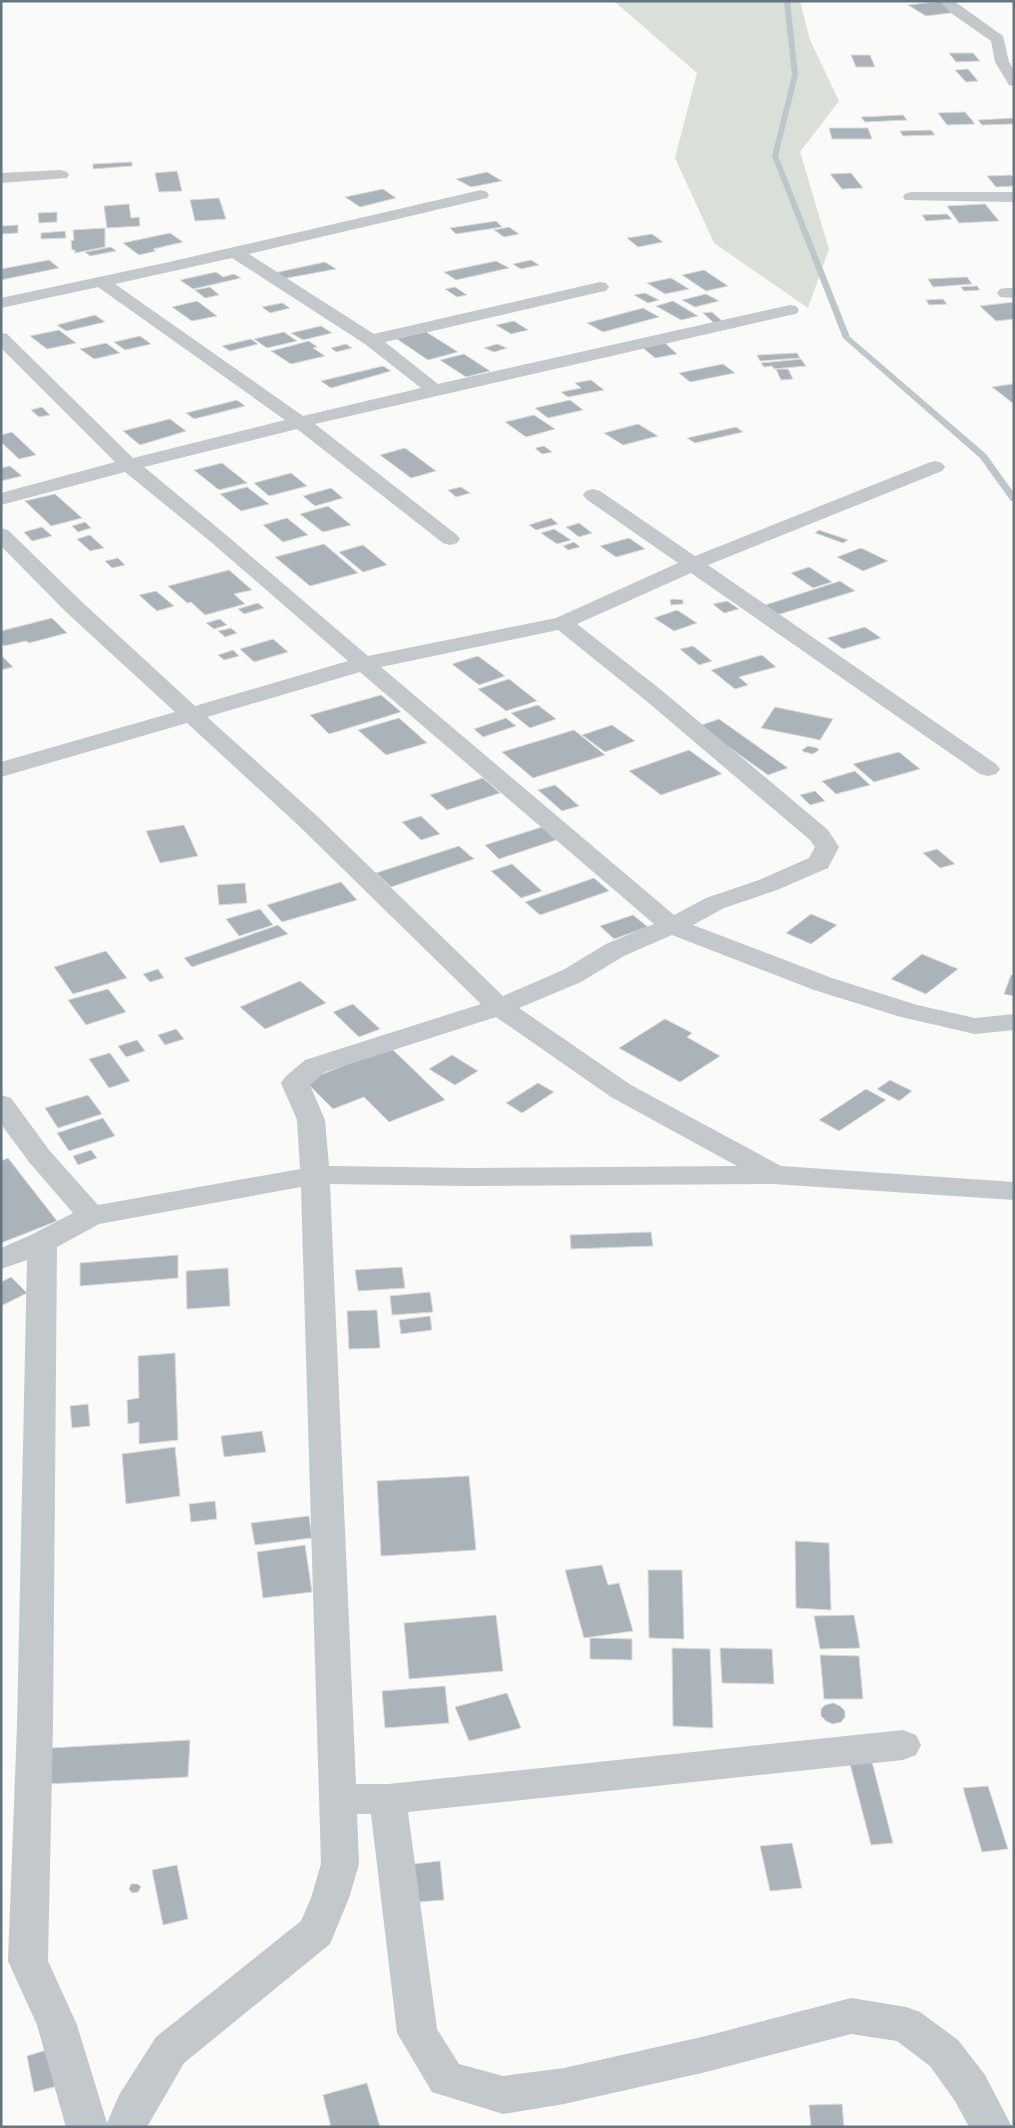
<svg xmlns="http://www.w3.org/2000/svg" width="1015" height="2128" viewBox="0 0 1015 2128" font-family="'Space Grotesk',sans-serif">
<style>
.green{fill:#dadfd7}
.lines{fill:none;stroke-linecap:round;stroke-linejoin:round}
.stream{fill:#bbc7cb;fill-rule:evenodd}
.building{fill:#aab3b9;stroke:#dcdcda}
.minor{fill:#c3c8cc;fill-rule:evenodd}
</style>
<rect width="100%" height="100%" fill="#fafaf8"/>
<path class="green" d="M614 1H800L810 40 839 101 800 152 829 249 808 308 714 243 675 158 697 73Z"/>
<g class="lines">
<path class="stream" d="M784 1H790L798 75 778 156 850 337 986 454 1014 493V501H1011L980 458 843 338 772 156 792 75Z"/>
</g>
<path class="building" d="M943 1 967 11 926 16 908 5Z
M949 53H973L980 61 956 62Z
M851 55H870L875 67H856Z
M968 69 978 81 966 82 955 70Z
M965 112 975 124 947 125 938 113Z
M903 115 907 120 865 122 861 117Z
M1014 118V124L982 125 978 120Z
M829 128H868L872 139H832Z
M931 130 935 135 903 136 900 131Z
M132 162V166L93 169V164Z
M177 171 182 191 159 192 155 173Z
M487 172 502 181 471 187 456 179Z
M851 173 863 188 842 189 830 174Z
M1011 175 1014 178V186L996 187 987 176Z
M383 189 396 198 360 207 345 197Z
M219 198 226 219 195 221 190 200Z
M129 204 131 218 139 217 140 226 107 228 104 206Z
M985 204 999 221 959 223 947 206Z
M57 212V222L39 223 38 213Z
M947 214 952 219 926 221 922 215Z
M496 221 502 227 456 234 450 228Z
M18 225V233L1 234V226Z
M509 227 519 234 504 237 494 230Z
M105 228V247L75 253V250H72L71 241 74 240 73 230Z
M65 231 66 238 41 239V233Z
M170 233 183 242 153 249 156 251 139 255 123 243Z
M652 234 663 242 638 247 627 238Z
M111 247 116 251 90 256 85 252Z
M49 260 59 268 1 280V269Z
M531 260 539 265 521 269 513 264Z
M496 261 509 268 456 280 444 272Z
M325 262 336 269 282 279 274 273Z
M704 270 728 286 706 291 682 275Z
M216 272 223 277 234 274 241 278 193 289 180 280Z
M967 277 972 284 933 287 928 279Z
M671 278 689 289 665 294 647 283Z
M977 286 980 290 964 291 961 287Z
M210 287 219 295 205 298 195 290Z
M455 287 467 295 457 297 445 289Z
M645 293 659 300 648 303 634 295Z
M706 294 719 301 695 307 682 300Z
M943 299 947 304 929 305 926 300Z
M197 301 217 316 192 321 172 307Z
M673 301 698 316 681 320 656 306Z
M1014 302V319L996 321 980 306Z
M282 303 290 308 270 313 262 307Z
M643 308 659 317 603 332 587 323Z
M712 312 723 322 714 323 703 313Z
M95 315 105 322 66 331 57 325Z
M514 321 528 330 511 334 496 325Z
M321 326 332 333 303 340 291 333Z
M59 330 76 343 47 349 30 336Z
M423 330 458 352 428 360 394 337Z
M284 332 297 341 267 348 254 339Z
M140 336 151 344 125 350 114 342Z
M251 339 258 344 230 351 222 346Z
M309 341 317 347 313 348 325 356 291 364 271 351Z
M106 343 120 353 94 359 80 349Z
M665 343 677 354 655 358 642 347Z
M346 344 352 348 336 352 331 348Z
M497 344 507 348 494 352 484 348Z
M797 353 800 358 760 361 757 355Z
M464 354 490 371 466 377 440 360Z
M801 359 806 366 774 369 772 366 764 367 761 363Z
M723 364 735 373 690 382 679 373Z
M383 366 391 371 331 388 321 381Z
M776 369H788L793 379 781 380Z
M591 380 604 390 568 397 561 392 581 388 575 383Z
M1012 384 1014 386V404L992 387Z
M237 400 245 406 194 419 186 413Z
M570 400 583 410 548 418 535 408Z
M42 407 50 415 39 417 31 410Z
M534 415 555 429 526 437 505 422Z
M170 419 186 431 140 445 123 431Z
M638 424 658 436 623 445 604 433Z
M736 427 743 432 695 443 687 438Z
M12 432 36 455 19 459 1 442V435Z
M544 446 552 452 542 454 535 448Z
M405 448 436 471 411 478 380 455Z
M222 463 247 483 219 490 194 470Z
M10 466 22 476 1 481V468Z
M291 473 307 486 269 496 254 483Z
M247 487 269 504 241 511 220 494Z
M461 487 470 493 456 497 448 490Z
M331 488 343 498 315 506 303 496Z
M55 494 82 518 51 526 25 501Z
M328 506 351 525 323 532 300 514Z
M287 518 308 535 283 542 263 525Z
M551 518 558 524 536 530 529 525Z
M85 522 91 528 78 532 72 526Z
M579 523 592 533 579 537 566 527Z
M42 527 52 536 32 541 24 532Z
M554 529 571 540 557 544 541 533Z
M819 530 848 540 843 543 815 533Z
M90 535 104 548 90 551 77 539Z
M629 538 645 549 616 557 600 546Z
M574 542 580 547 568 550 563 546Z
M324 544 358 573 310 586 275 557Z
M363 545 387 565 363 572 339 552Z
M861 548 888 561 863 571 837 557Z
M118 558 125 565 112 568 105 561Z
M809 567 832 582 813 588 791 573Z
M229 570 252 590 234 594 245 604 205 615 191 602 187 603 168 586Z
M840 581 855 591 777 615 762 606Z
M156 591 174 606 157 611 139 595Z
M673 599 683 600V604L671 605 670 600Z
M727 601 739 609 724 613 713 604Z
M258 603 264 608 244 614 238 609Z
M677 610 697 623 674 631 654 618Z
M52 618 67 633 29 643 26 641 4 646 1 643V631Z
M220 619 227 625 214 629 206 623Z
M865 627 881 638 843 649 827 638Z
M231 628 237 633 225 637 218 631Z
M273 639 288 652 254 662 240 649Z
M693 646 712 661 699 665 680 649Z
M233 650 239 656 224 660 218 655Z
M1 655 13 667 1 670Z
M762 655 776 667 739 677 748 685 735 689 711 670Z
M478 656 505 676 479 685 452 664Z
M509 679 537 701 506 711 478 689Z
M381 695 401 712 329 734 310 715Z
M538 705 556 719 530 728 511 713Z
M775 707 833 719 820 740 761 728Z
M399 718 427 743 386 755 358 730Z
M506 718 516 726 483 737 474 729Z
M719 719 788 768 768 775 699 726Z
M612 725 635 741 605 752 582 735Z
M574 730 605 755 533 778 502 752Z
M808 746 817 748 819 750 813 754 804 752 802 750Z
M689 750 722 774 661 795 629 771Z
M899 752 920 769 874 782 853 764Z
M855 771 870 785 836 794 822 781Z
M483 778 500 793 447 810 430 795Z
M555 785 579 806 562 811 538 790Z
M815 791 825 801 810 805 800 795Z
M421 816 440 834 421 840 402 822Z
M184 825 198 856 160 863 146 831Z
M542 827 556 840 499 859 485 845Z
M459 846 474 859 391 887 376 873Z
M937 849 955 864 940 868 923 853Z
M512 864 542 891 521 898 491 871Z
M594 878 609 891 540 915 525 902Z
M341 882 357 900 282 922 267 905Z
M245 883 247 903 219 905 217 885Z
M260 909 273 925 239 936 226 919Z
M811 914 837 925 811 944 786 933Z
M633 915 648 927 614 939 600 926Z
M278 925 288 934 192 967 184 958Z
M106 951 127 978 73 994 54 967Z
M922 954 958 969 926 994 891 979Z
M158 969 164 978 150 982 143 974Z
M1011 975H1014V996L1004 994Z
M300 981 326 1003 265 1029 240 1007Z
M108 989 126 1012 86 1025 68 1000Z
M353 1004 380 1029 359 1037 333 1012Z
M665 1019 692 1033 687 1037 720 1056 680 1082 619 1048Z
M176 1029 184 1039 165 1045 158 1035Z
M137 1040 145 1051 126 1057 118 1046Z
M390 1047 445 1100 389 1122 364 1097 333 1109 305 1081Z
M110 1053 130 1081 109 1088 89 1059Z
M452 1055 478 1071 455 1085 429 1069Z
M890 1080 912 1091 899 1101 877 1089Z
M538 1083 554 1092 522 1113 506 1103Z
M866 1089 886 1100 839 1131 819 1120Z
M88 1095 102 1114 58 1128 45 1108Z
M103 1118 115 1136 69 1151 57 1133Z
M91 1150 97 1158 78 1165 73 1156Z
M8 1158 57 1221 1 1243V1161Z
M651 1232 653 1246 571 1249 570 1235Z
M178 1255V1278L80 1286V1263Z
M402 1267 405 1288 358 1291 355 1270Z
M228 1268 230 1306 187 1309 186 1271Z
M11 1277 27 1293 1 1306V1282Z
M430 1292 433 1312 392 1315 390 1296Z
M377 1310 380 1348 349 1349 347 1311Z
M430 1316 432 1330 401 1334 399 1320Z
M175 1353 178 1440 139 1444V1422L128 1424 127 1400 139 1398 138 1356Z
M88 1404 90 1426 72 1428 70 1406Z
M262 1431 266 1452 224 1457 221 1436Z
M175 1447 180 1496 126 1504 122 1454Z
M469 1476 476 1550 381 1556 377 1481Z
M215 1501 217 1519 191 1522 189 1504Z
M309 1516 312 1538 255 1545 251 1523Z
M795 1541 829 1543 831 1610 796 1608Z
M305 1545 312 1592 263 1598 257 1552Z
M602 1565 608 1585 619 1583 633 1631 584 1638 565 1570Z
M648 1570H682L684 1639 649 1638Z
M496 1615 503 1671 409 1679 404 1623Z
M854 1615 860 1648 820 1649 814 1616Z
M590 1638 632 1639V1660L590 1659Z
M672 1648 710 1649 713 1728 673 1726Z
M720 1648 772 1649 774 1684 722 1683Z
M820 1655 859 1656 863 1699H824Z
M445 1686 449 1723 385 1728 382 1691Z
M507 1693 521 1728 469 1741 455 1707Z
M833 1703 840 1706 845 1711V1717L841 1722 833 1724 826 1721 821 1716V1709L825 1705Z
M190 1740 188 1777 48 1784 51 1748Z
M871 1758 893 1843 871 1845 849 1760Z
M988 1786 1008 1849 982 1852 963 1788Z
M792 1843 802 1888 770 1891 760 1846Z
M440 1861 444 1900 418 1902 413 1864Z
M177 1865 188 1919 163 1925 152 1870Z
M131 1884H138L141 1887 138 1892 132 1893 129 1889Z
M53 2048 62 2085 34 2092 27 2056Z
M367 2083 380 2127H331L323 2095Z
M842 2104 844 2127H811L809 2105Z"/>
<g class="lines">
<path class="minor" d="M939 1H954L1003 36 1009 62 1014 70V86L1009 85 995 62 991 41 951 13Z
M61 170 67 172 69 175 67 178 1 183V173Z
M481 190 487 192 489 195 487 198 249 254 374 334 600 282 606 283 609 287 606 291 600 292 385 342 438 384 790 305 796 306 799 310 796 314 790 315 315 424 457 535 460 539 457 543 450 545 443 543 297 429 144 467 225 534 368 656 556 618 678 563 586 499 583 495 586 491 593 489 600 491 695 556 928 463 935 461 942 463 945 467 942 471 708 565 996 764 1000 769 996 774 988 776 980 774 691 573 577 624 660 689 828 830 839 847 828 868 777 890 724 908 693 925 832 978 917 1005 975 1018 1014 1014V1030L975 1034 901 1017 814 990 672 935 624 956 581 982 519 1008 631 1085 781 1166 1014 1182V1200L774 1184 469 1186 330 1184 356 1784H388L903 1730 916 1735 921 1745 916 1755 903 1760 408 1812 437 2029 459 2064 503 2076 564 2068 706 2036 851 1998 906 2007 920 2012 958 2040 985 2075 1012 2127H969L955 2101 930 2066 897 2041 851 2034 706 2072 564 2104 503 2114 432 2092 397 2033 371 1814H357L359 1864 349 1898 330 1944 184 2063 147 2127H66L37 2025 8 1961 17 1725 27 1260 1 1269V1248L31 1235 73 1213 29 1162 1 1124V1095L11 1098 49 1150 98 1205 300 1169 297 1120 281 1083 285 1077 305 1060 481 1004 298 825 187 723 1 777V762L175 712 66 612 1 546V528L8 530 82 602 195 706 348 661 211 542 125 472 1 505V493L115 462 1 348V333L7 334 133 458 285 420 98 287 1 308V298L169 262ZM232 258 365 344 421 388 303 416 115 284ZM558 630 644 699 810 840 815 847 809 858 759 880 706 898 674 915 381 667ZM360 672 654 924 606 944 563 970 503 996 316 815 207 717ZM496 1017 611 1097 737 1166 469 1168 329 1166 325 1120 310 1085 325 1072ZM301 1187 321 1864 311 1898 301 1921 156 2037 119 2095 107 2123 77 2025 48 1961 53 1725 57 1247 99 1224Z
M911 192H1014V202L905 200 903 197 905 194Z
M1006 288H1014V298L1000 297 997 293 1000 289Z"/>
</g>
<rect width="1015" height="2128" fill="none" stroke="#657683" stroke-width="5"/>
</svg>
